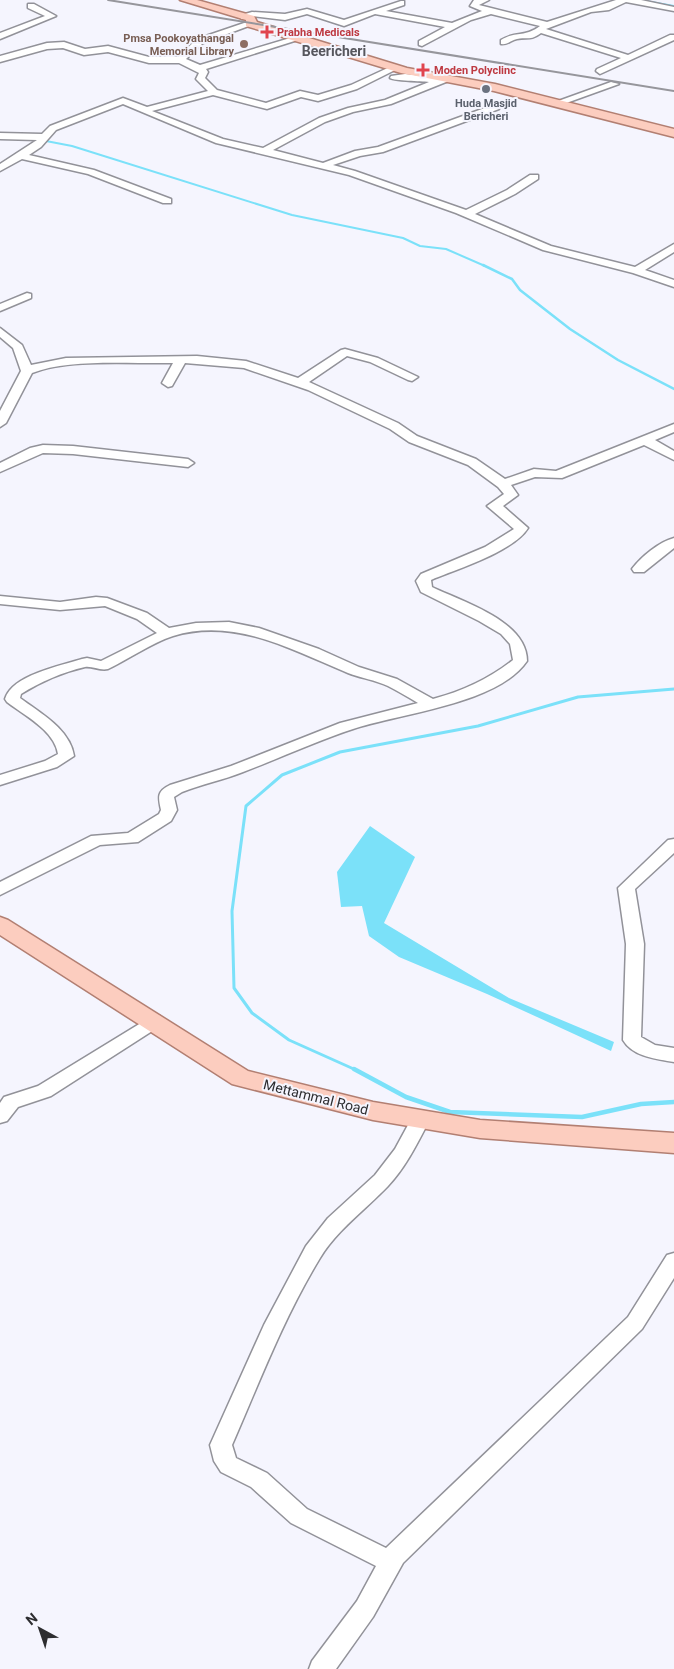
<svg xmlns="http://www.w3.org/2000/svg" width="674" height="1669" viewBox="0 0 674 1669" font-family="Roboto,sans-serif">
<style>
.water{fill:#7be1f9}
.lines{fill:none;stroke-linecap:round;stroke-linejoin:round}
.stream-far3{stroke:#7be1f9;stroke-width:2}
.stream-far2{stroke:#7be1f9;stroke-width:2.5}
.stream-far1{stroke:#7be1f9;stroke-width:3}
.stream{stroke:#7be1f9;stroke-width:4.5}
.minor-casing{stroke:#929299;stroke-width:3}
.major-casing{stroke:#b27f72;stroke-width:3}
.minor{fill:#fff;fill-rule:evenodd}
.major{fill:#fccdbf;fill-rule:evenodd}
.rail{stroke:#96969c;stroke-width:2}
.health-dot{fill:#e0444e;stroke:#f5f5fe;stroke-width:2}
.education-dot{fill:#8d6e63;stroke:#f5f5fe;stroke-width:2}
.worship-dot{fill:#6b7280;stroke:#f5f5fe;stroke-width:2}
.labels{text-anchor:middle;stroke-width:4;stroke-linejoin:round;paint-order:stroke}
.far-health-label{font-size:11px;font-weight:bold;fill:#be3a42;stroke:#f5f5fe;text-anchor:start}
.far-education-label{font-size:11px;font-weight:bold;fill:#785e54;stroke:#f5f5fe;text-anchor:end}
.far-worship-label{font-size:11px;font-weight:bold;fill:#5b616d;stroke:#f5f5fe}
.far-quarter-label{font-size:14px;font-weight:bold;fill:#57575e;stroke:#f5f5fe}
.street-label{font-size:14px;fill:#2d2d30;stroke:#f5f5fe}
</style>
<rect width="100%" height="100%" fill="#f5f5fe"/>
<path class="water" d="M370 826 415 857 384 923 509 998 614 1042 611 1051 487 994 399 957 369 936 362 906 341 907 337 872Z"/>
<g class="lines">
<path class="stream-far3" d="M640 0 674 6
M46 141 72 146 292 215 403 238 420 246 446 249 485 266"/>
<path class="stream-far2" d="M483 265 512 279 520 290 570 329 618 360 674 389"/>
<path class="stream-far1" d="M356 1070 289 1040 252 1013 234 988 232 911 246 806 282 775 340 752 478 726 578 697 674 689"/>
<path class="stream" d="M354 1069 406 1097 450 1112 582 1117 641 1104 674 1102"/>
<g class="minor-casing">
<path id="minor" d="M474 0H489L479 5 547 22 616 0H641L674 7V11L626 2 609 10 591 12 546 29 628 55 670 35H674V40L600 74 596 71 597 69 621 58 541 33C530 41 529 37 517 39 511 40 508 45 501 44V40C518 30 524 38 540 26L491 14 471 20 422 46 419 45V41L445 27 375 14 344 26 307 14 285 20 252 16 242 19 238 16 252 12 285 14 307 9 344 20 401 1H404V5L386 11 452 23 482 11 470 6Z
M28 4H34L56 16 0 39V33L45 16 28 8Z
M247 22 254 24 203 43 186 59 200 65 297 36 304 38 206 69 208 72 205 78 217 90 266 103 300 91 318 95 351 85 392 66 399 68 357 89 318 101 301 97 267 109 213 95 152 111 223 139 263 148 319 118 348 108 385 100 429 82C421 81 394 81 390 78L391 76 405 74 440 78 451 76V80L391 104 353 112 325 122 273 150 323 163 355 151 378 147 493 105H499V109L383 152 360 156 333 165 355 171 466 210 507 190 530 175H538V179L515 194 475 214 551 246 635 267 674 244V252L645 270 674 280V287L633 273 543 250 456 213 349 175 216 143 123 104 56 130 41 147 29 155 94 170 171 199V203H163L88 174 22 159 0 171V164L37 140 0 139V133L42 134 50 126 123 98 147 107 208 91 196 79 199 73 179 63H149L108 52 84 55 63 48 47 49 0 62V56L47 43 64 42 85 49 108 46 149 57H178L197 39Z
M611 82 619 84 558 106 550 104Z
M27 293 31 294V298L0 311V304Z
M0 328 22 345 31 365 66 358 197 356 246 361 298 378 341 350 345 349 378 358 418 377 412 381 408 380 370 362 347 356 309 382 398 423 417 436 476 459 505 479 534 469 556 471 674 424V432L655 440 674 451V460L644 445 562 478 535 477 511 485 518 495 503 506 528 528C513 552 457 569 431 580L432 587C463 602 527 621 527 661 498 704 401 713 353 729 316 741 280 758 243 772 223 780 202 784 182 792L174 797 177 810 171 821 138 842 100 845 0 895V882L91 836 128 833 159 814 161 810C158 797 157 791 170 785L231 766 340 723 418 703C408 697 398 691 388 686 375 680 361 678 348 673 292 650 235 617 173 636 151 643 129 659 108 669 100 671 93 666 85 667 63 672 40 682 21 694L20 698C40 713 70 729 74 756L57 767 0 785V775L45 761 58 754C55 731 24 715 7 702L5 699C12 675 60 666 82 659L87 658 101 661 157 633 137 619 105 606 60 610 0 604V596L60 602 96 597 107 598 147 613 169 628 196 623 229 622 259 628 319 649 359 667 397 679 433 699C463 691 489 679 513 660L510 644 501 634 479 621 421 592 416 581 421 574 485 547 514 529 487 506 504 494 498 487 468 465 409 442 390 429 308 390 244 368 185 363 172 386 168 387 162 383 173 363C132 364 69 358 32 373L6 423 0 427V411L21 371 13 348 0 337Z
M43 445 73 446 188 459 194 463 188 467 73 454 43 453 0 472V463L30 448Z
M674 538V548L644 572H634L632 569C641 557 659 542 674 538Z
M674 839V853L635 889 644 944 641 1037 655 1045 674 1048V1062C657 1059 633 1057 623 1040L626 944 618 888 668 840Z
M154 1015 160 1016 163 1021 160 1026 51 1096 18 1107 7 1121 0 1123V1103L4 1097 38 1086Z
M421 1112 428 1114 430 1119C418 1142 406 1167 388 1186 365 1210 337 1230 320 1258 284 1317 259 1383 232 1445L236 1458 267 1473 307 1509 386 1548 628 1317 667 1255 674 1253V1278L642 1329 403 1563 373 1617 336 1669H309L312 1661 357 1601 376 1566 291 1523 251 1487 221 1472 214 1461 210 1445 264 1325 306 1246 328 1218 375 1175 395 1149 414 1114Z"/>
</g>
<g class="major-casing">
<path id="major" d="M180 0H197L254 16 257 22 407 68 495 84 674 129V137L494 91 401 73 246 26V20Z
M0 917 8 920 248 1071 373 1102 480 1120 674 1133V1153L480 1138 373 1120 232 1084 0 935Z"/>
</g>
<use href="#minor" class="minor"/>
<use href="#major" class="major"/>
<path class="rail" d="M108 0 674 91"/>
</g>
<g class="health-dot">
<path d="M264.5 24.5h5v5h5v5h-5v5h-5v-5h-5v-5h5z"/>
<path d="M420.5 62.5h5v5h5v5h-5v5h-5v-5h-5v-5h5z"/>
</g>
<circle class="education-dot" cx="244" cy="44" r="5"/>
<circle class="worship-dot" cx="486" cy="89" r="5"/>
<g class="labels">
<g class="far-health-label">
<text x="277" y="36">Prabha Medicals</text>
<text x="434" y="74">Moden Polyclinc</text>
</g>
<g class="far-education-label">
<text x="234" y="42">Pmsa Pookoyathangal<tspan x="234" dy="13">Memorial Library</tspan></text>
</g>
<g class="far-worship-label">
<text x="486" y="107">Huda Masjid<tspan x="486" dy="13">Bericheri</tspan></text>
</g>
<g class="far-quarter-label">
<text x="334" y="56">Beericheri</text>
</g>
<g class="street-label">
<text transform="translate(316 1097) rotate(14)" y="5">Mettammal Road</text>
</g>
</g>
<g transform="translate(40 1629) rotate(320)" stroke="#f5f5fe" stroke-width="4" paint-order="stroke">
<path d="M0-4L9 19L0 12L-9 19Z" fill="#2d2d30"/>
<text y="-8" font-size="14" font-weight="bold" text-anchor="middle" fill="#2d2d30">N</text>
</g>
</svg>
